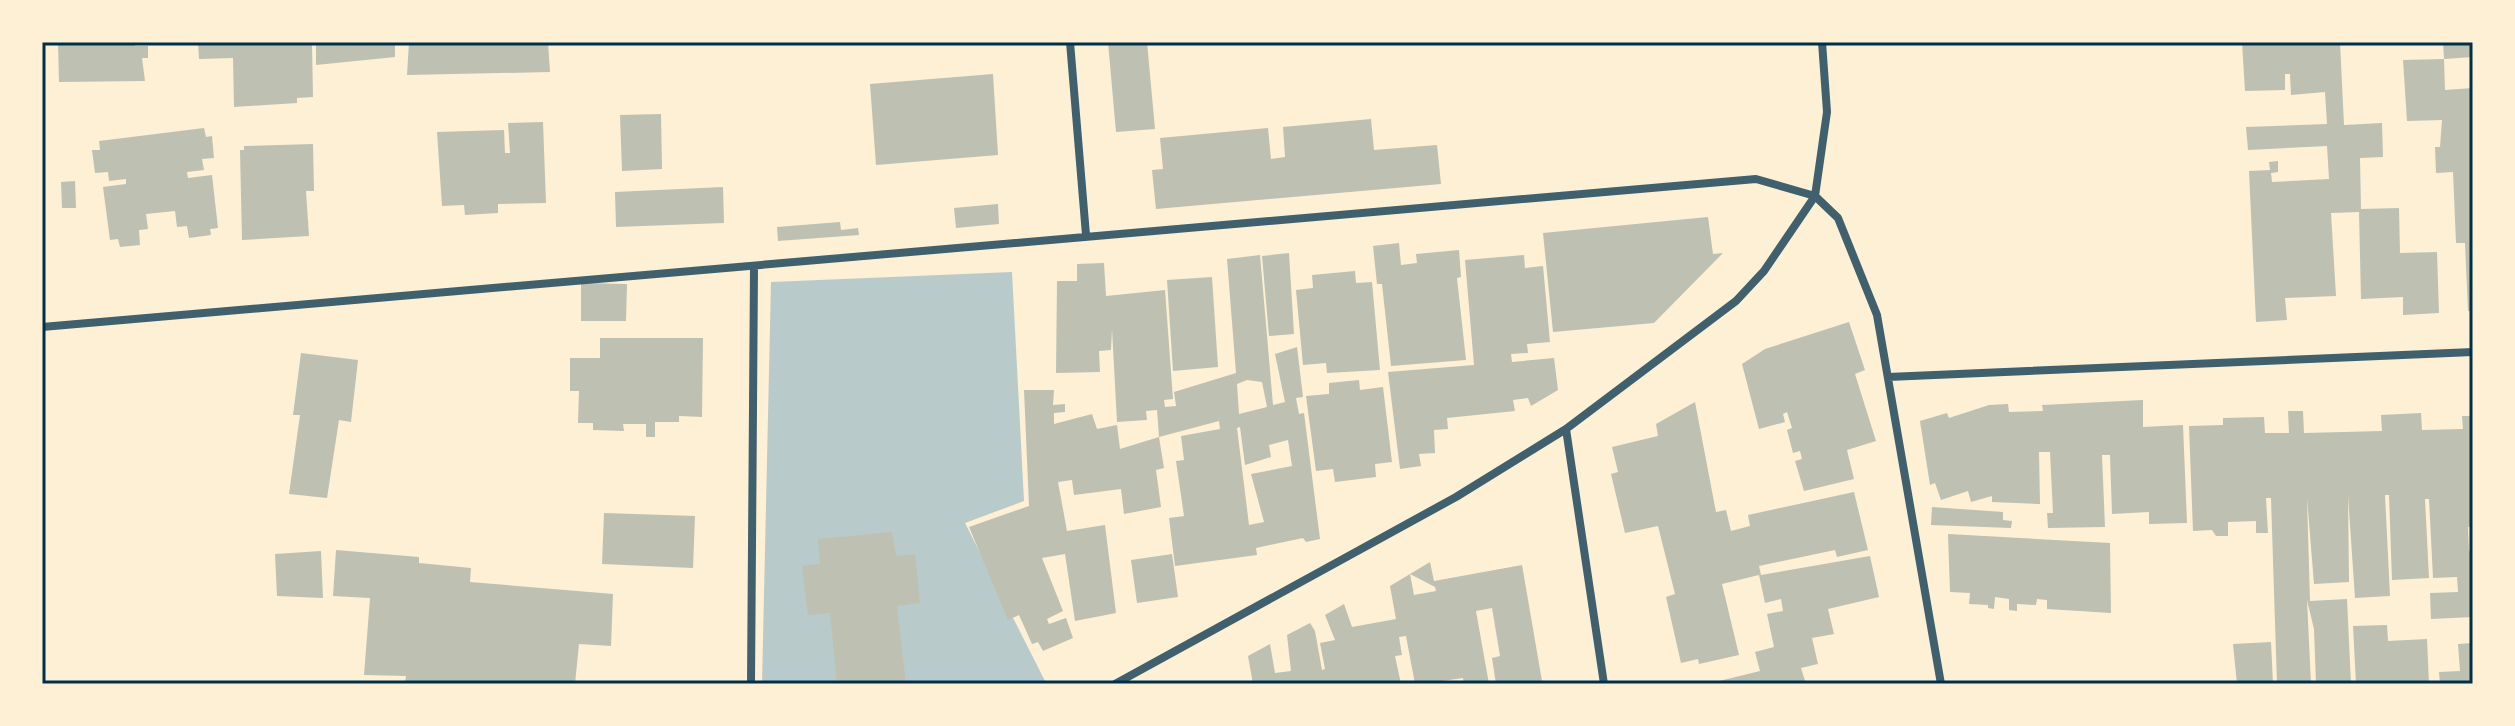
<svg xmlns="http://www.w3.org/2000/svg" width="2515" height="726" viewBox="0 0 2515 726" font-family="'Fira Sans',sans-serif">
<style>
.green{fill:#b9caca}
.building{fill:#bec0b2;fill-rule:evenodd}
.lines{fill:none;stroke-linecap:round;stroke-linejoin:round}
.minor{stroke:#3f606c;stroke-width:8}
.neatline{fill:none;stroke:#003049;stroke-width:3}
</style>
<rect width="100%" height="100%" fill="#fdf0d5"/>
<path class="green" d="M1012 272 1024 501 965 523 1045 681 762 684 771 282Z"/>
<path class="building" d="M58 42H135V46H148V58H142L145 81 59 82Z
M198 42H395V57L316 65V45H312L313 97 297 98V103L234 107 233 58 199 59Z
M409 42H548L550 72 407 75Z
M1108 42H1147L1155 129 1116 132Z
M2242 42H2340L2344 125 2382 123 2383 157 2360 158 2361 209 2399 208 2400 253 2437 252 2439 313 2403 315V297L2361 299 2359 212 2331 213 2336 296 2285 298 2287 320 2256 322 2249 171 2270 170 2269 162 2278 161V172L2271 173 2272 182 2329 179 2327 146 2248 150 2246 127 2327 124 2325 92 2291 95 2290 74H2285V90L2245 91Z
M2443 42H2473V57L2444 59Z
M2444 59 2445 90 2473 88V311H2468L2465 243H2456L2453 172 2436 173 2435 147H2440L2442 120 2407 121 2403 60Z
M993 74 998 155 876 165 870 84Z
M661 114 662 169 622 171 620 115Z
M1371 119 1374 150 1437 145 1441 184 1156 209 1152 170 1163 169 1160 138 1268 128 1271 159 1285 157 1283 127Z
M543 122 546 203 498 204V213L465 215 464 205 442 206 437 132 504 130 505 153H510L508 123Z
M204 128 206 137 212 136 214 158 202 159 204 170 187 172 188 178 212 175 218 228 210 229 211 235 189 238 187 226 177 227 175 211 146 214 148 229 139 230 140 245 120 247 118 239 110 240 103 187 126 184V179L109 181 108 172 95 173 92 150H100L99 141Z
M313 144 314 191H306L309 236 242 240 240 150H244V146Z
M75 181 76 208H62L61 182Z
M723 187 724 223 616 227 615 192Z
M998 204 999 224 956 228 954 208Z
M1708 217 1713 254 1723 253 1654 323 1553 332 1543 233Z
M840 222 841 230 858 228 859 235 778 241 777 227Z
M1399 243 1401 265 1417 263 1416 254 1459 250 1461 277 1457 278 1466 360 1391 366 1382 284H1377L1373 246Z
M1289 253 1294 334 1269 336 1262 256Z
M1260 255 1273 405 1285 402 1275 354 1297 347 1303 397 1296 398 1299 414 1304 413 1320 539 1306 542 1303 538 1256 548 1257 555 1175 566 1169 518 1184 516 1176 461 1184 460 1181 436 1220 429 1219 421 1159 437 1164 468 1156 470 1161 507 1124 514 1121 489 1074 495 1072 480 1058 482 1067 531 1105 525 1116 613 1075 621 1065 554 1042 558 1063 611 1047 619 1049 624 1066 618 1073 638 1043 651 1038 642 1032 644 1019 615 1008 620 969 527 1029 506 1024 390H1054L1053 405 1065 404V412L1054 413V424L1092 414 1097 429 1117 425 1120 449 1159 437 1157 410 1146 411 1147 420 1117 422 1112 329 1111 350 1099 351 1100 372 1056 373 1057 281H1077V264L1104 263 1106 296 1165 290 1173 399 1164 400 1165 407 1176 406 1174 392 1236 373 1227 259ZM1247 380 1262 382 1267 407 1239 414 1237 384ZM1240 427 1245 465 1271 457 1269 445 1288 440 1292 466 1251 474 1264 522 1249 525 1237 428Z
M1524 255 1525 268 1543 266 1550 342 1527 344 1528 353 1511 354 1512 362 1554 358 1558 390 1531 406 1528 398 1513 400 1515 411 1447 418 1448 429 1434 430 1435 453 1419 454 1421 466 1400 469 1388 372 1474 365 1465 260Z
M1355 271 1356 283 1372 282 1380 370 1327 373 1326 363 1303 365 1296 290 1313 288 1312 275Z
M1212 277 1218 367 1173 371 1167 280Z
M581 283 627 284 626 321H581Z
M1849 322 1865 370 1855 374 1876 441 1847 450 1854 479 1804 491 1795 461 1802 459 1800 451 1793 453 1787 430 1792 428 1787 412 1783 414 1785 422 1759 429 1742 364 1765 349Z
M600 338H703L702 417 679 416V422H655V437H646V424H623L624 431 593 430V423H578L579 391H570V358H600Z
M301 353 358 360 351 422 339 420 327 498 289 494 300 415H293Z
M1359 380 1360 390 1383 387 1392 462 1375 464 1376 477 1335 482 1333 469 1316 471 1306 396 1329 394V383Z
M2143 400V427L2183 425 2187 523 2149 524V512L2112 514 2110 455H2102L2105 527 2048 528 2047 513H2053L2050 452H2039L2040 504 1992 502V496L1971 502 1968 491 1941 500 1935 483 1930 485 1920 421 1947 413 1949 418 1989 405 2008 404 2009 412 2043 411 2042 405Z
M1695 402 1716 512 1726 510 1731 531 1750 526 1748 515 1854 492 1868 550 1837 557 1835 550 1759 566 1761 575 1870 556 1879 597 1828 609 1834 634 1812 638 1818 664 1801 668 1806 684H1707L1760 671 1755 652 1774 647 1767 614 1783 611 1781 599 1765 603 1759 575 1722 584 1739 655 1699 664 1698 659 1681 663 1666 597 1675 594 1658 526 1625 533 1611 474 1618 472 1612 447 1658 436 1656 424Z
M2288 411H2303L2304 433 2382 431 2381 415 2421 413 2422 430 2463 429 2462 416H2473V526L2468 527 2469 551H2473V617L2431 619 2430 593 2458 592 2457 577 2433 578 2429 499H2425L2429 578 2392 580 2389 495H2385L2390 596 2355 598 2348 496 2349 582 2314 584 2307 498 2310 601 2347 599 2351 684H2316L2314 629 2307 600 2311 684H2277L2271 498H2266L2268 533H2256V521L2228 522V536H2216L2212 530 2193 531 2189 426 2223 425V418L2264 417 2265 433H2289Z
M1932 507 2003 512V520L2012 521 2011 528 1931 525Z
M604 513 695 516 693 568 602 564Z
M892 532 896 556 915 554 920 603 897 606 906 684H837L830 613 808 615 802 566 820 564 818 539Z
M1948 534 2110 543 2111 613 2047 609V600L2037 599 2036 605 2017 604V611L2009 610V599L1995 597 1994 609 1988 608V605L1969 604 1970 593 1950 592Z
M336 550 419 557V563L471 568 470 582 613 594 611 646 579 644 575 684H405L406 676 364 675 370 598 333 596Z
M321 551 323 598 277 596 275 554Z
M1172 554 1178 597 1137 603 1131 560Z
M1430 562 1434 581 1522 565 1542 681 1496 684 1492 658 1500 656 1492 608 1476 611 1489 684H1464L1463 678 1442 681V684H1415L1406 636 1399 637 1402 655 1395 656 1401 684H1253L1248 656 1270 644 1275 673 1291 671 1287 635 1310 623 1315 631 1322 670 1325 669 1320 643 1335 640 1325 615 1344 604 1352 627 1396 619 1390 586ZM1410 574 1435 587 1436 591 1414 595Z
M2387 625 2388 641 2427 639 2429 684H2356L2353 626Z
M2271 642 2273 684H2237L2233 644Z
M2473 643V684H2440L2439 672 2460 671 2458 644Z"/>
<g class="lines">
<path class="minor" d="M1070 42 1086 235
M42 327 1756 179 1815 196 1838 218 1877 315 1941 684
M1888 377 2473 352
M1566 429 1604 684
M751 684 754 268
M1115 684 1456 497 1566 429 1736 301 1764 271 1815 196 1827 112 1822 42"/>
</g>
<rect width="2515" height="726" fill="none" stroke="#fdf0d5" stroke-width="88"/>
<rect x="44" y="44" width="2427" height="638" class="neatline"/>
</svg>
